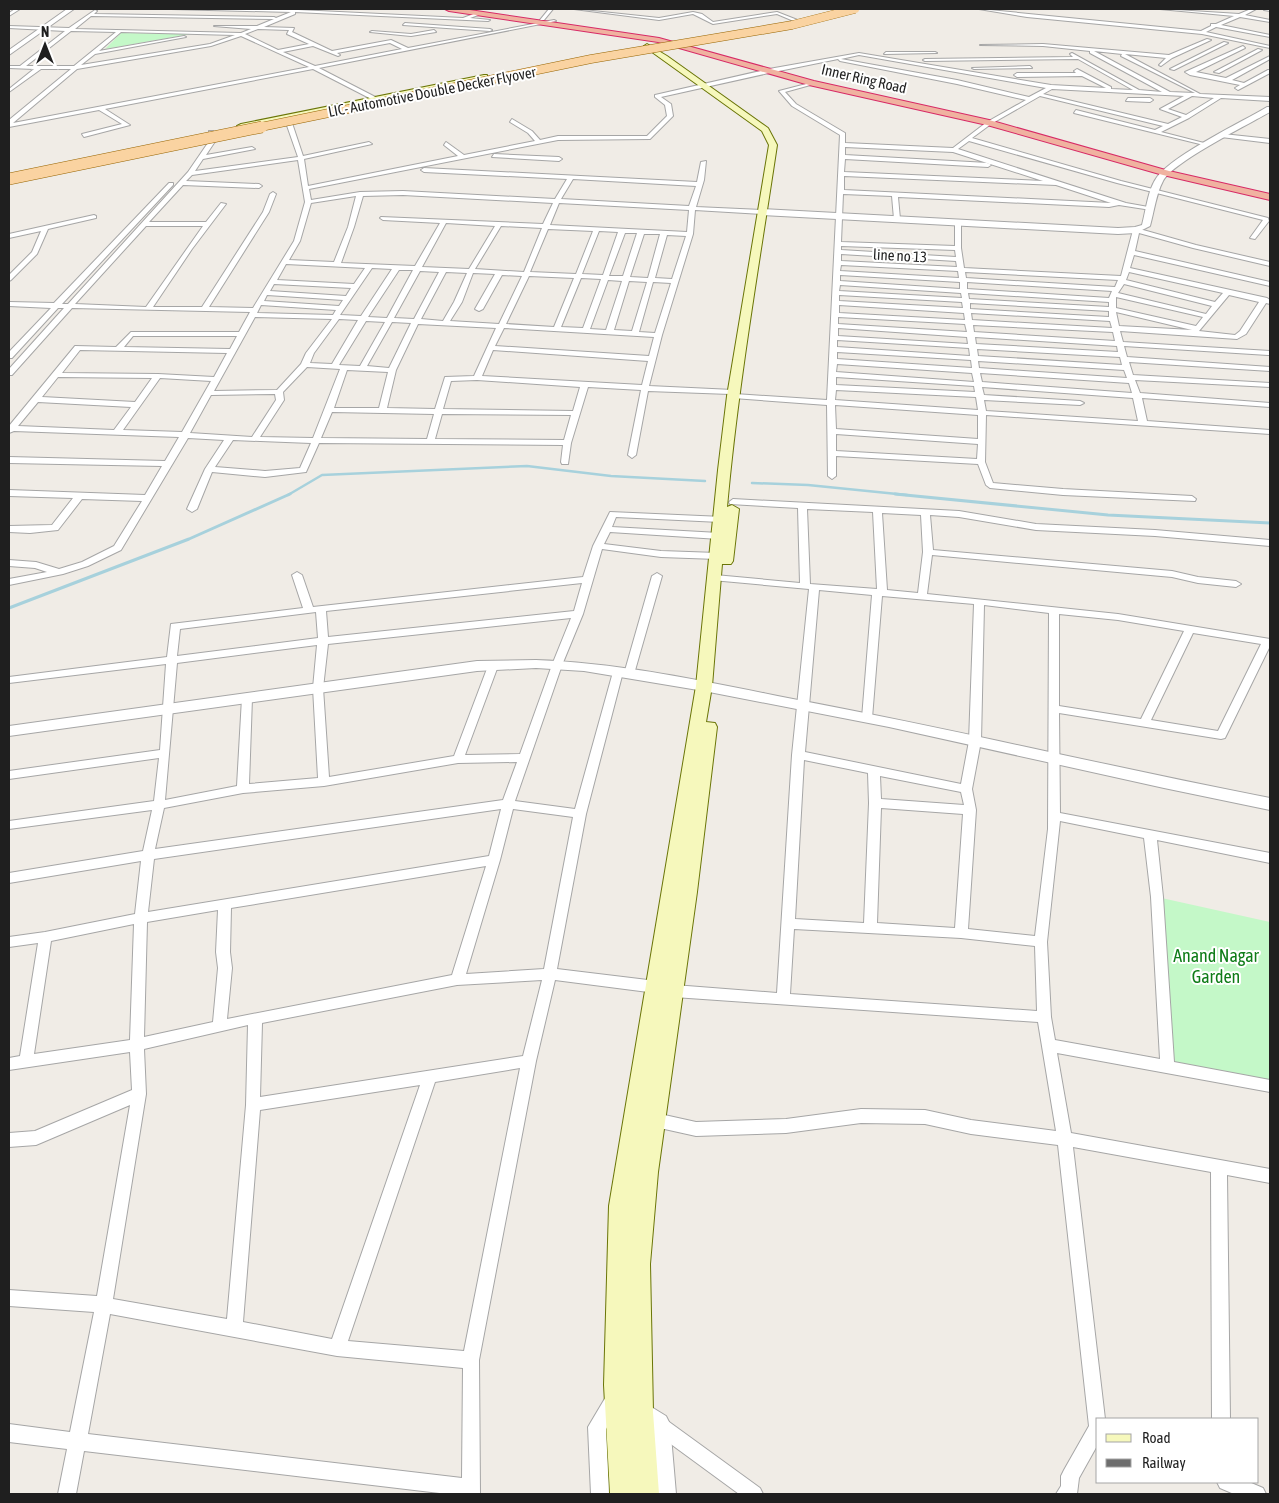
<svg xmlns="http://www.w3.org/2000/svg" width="1279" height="1503" viewBox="0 0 1279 1503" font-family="'Asap Condensed',sans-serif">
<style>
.park{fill:#c4f8c8}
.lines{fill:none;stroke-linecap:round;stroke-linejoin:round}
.stream-far1{stroke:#a7d1dc;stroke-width:2.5}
.stream{stroke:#a7d1dc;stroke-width:3}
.minor-casing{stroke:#a6a6a6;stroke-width:2}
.tertiary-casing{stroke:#a6a6a6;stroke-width:2}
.secondary-casing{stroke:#6a7507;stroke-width:2}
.trunk-casing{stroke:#d72a66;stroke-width:2}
.minor{fill:#fff;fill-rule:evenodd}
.tertiary{fill:#fff;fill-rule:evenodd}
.secondary{fill:#f6f8bc;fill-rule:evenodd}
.trunk{fill:#f0b2a0;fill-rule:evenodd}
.rail{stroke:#6d6d6d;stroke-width:2;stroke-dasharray:4.5 4.5;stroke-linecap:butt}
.primary-bridge-far1-casing{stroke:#976504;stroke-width:9;stroke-linecap:butt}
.primary-bridge-casing{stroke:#976504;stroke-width:12;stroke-linecap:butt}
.primary-bridge-far1{stroke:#fad3a1;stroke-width:8}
.primary-bridge{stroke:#fad3a1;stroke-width:11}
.labels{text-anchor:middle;stroke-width:4;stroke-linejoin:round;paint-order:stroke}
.far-street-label{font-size:15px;fill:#1f1f1f;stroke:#fff}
.park-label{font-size:18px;fill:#0e7c17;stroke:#fff}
</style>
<rect width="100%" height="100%" fill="#f0ece6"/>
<path class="park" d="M121 33 191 34 105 49Z
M1157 897 1270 922V1085L1167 1067Z"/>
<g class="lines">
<path class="stream-far1" d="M752 483 808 485 907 495
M288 495 322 475 527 466 611 476 705 481"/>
<path class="stream" d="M895 494 1108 515 1270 523
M9 608 189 539 290 494"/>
<g class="minor-casing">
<path id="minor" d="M15 9H20L9 16V13Z
M171 9 298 10 463 18 479 12 481 14 470 18 490 20 488 21 295 12V14L264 27 294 28 292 32 332 51 391 40 408 48 554 20 556 21 319 68 385 102 383 105 313 69 105 109 130 125 84 137 82 134 122 124 99 110 9 127V120L71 69H41L9 92V89L34 69 9 68V66H20L65 31 9 28V26L69 28 95 10 97 11 94 14 274 17 276 18 291 12ZM91 16 274 19 257 26H214L251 29 241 33 75 29ZM258 29 289 30 287 34 309 44 278 50 245 34ZM71 31 116 32 74 66H26ZM121 32 235 35 210 44 81 65 95 54 186 37 184 36 99 51ZM241 36 309 67 13 123 77 69 211 46ZM390 43 402 49 315 66 283 52 313 46 338 56 340 55 337 53Z
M549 9H553L544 20H540Z
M574 9 659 18 693 12 702 14 713 22 777 12 800 21 796 22 777 14 713 24 693 14 659 20Z
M979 9 1201 31 1211 26V24H1216L1234 16 1160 9 1239 14 1251 9H1256L1245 15 1270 20V22L1240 17 1221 25 1270 35V37L1216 27 1206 32 1270 46V48L1202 34 1027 17Z
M1264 9H1270V11L1264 10Z
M405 23 490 29 492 30 490 31 403 25Z
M434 30 436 32 411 36 370 32 372 31 411 34Z
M1207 39 1211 40 1172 58 1161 66 1159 65 1166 58 1125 54 1200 94 1270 97V101L1221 98 1189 118 1161 132 1208 144V146L1074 113 1076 110 1155 130 1163 126 1040 96 991 124 972 138 1121 181 1268 218 1269 221 1255 239 1250 238 1263 220 1117 183 969 141 958 149 1126 203 1154 208 1151 210 1119 205 1109 207 898 197 900 219 897 221 894 219 892 196 843 194 841 242 955 246V222L958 220 961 222V248L964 268 1121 276 1133 230 1136 228 1196 245 1270 262V266L1193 248 1139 233 1135 251 1270 282V286L1134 255 1130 268 1267 298 1270 300V304L1266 303 1246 334 1237 339 1120 331 1123 342 1270 351V355H1268L1124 346 1127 357 1270 367V371L1129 362 1133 375 1270 383V387L1135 380 1140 393 1270 403V407L1142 398 1147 421 1270 430V434L986 415 985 462 993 483 1063 489 1192 496 1196 499 1195 501 1063 495 990 488 986 485 978 464 836 456V476L832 479 828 476 827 405 733 398 729 396 730 394 648 391 636 455 632 458 628 455 641 390 588 387 571 443 568 464H562L561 462 563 445 319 443 306 472 265 477 212 472 197 509 192 512 187 509 205 469 224 440 188 438 121 550 88 566 63 574 9 585V579L47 572 35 568 9 566V560L36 562 59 569 82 562 114 546 142 501 82 499 58 530 30 533 9 532V526L52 525 73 498 9 496V490L145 495 162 466 9 463V457L165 461 179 437 14 431 9 433V426L75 346 116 347 131 332H239L250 312 72 308 12 375H9V369L64 308H58L12 358H9V352L51 308 9 306V302L54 303 169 183H173V185L62 304H68L188 172 212 137 209 131H213L218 137 206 155 252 147 255 149 203 159 195 171 298 157 284 117 287 115 290 117 303 156 369 142 372 144 304 159 308 186 458 156 444 145 446 142 464 155 535 141 528 133 510 122 512 119 532 131 540 140 558 136H647L667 116 665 105 655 97V95L769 69 859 53 1051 85 1106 88 1082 76 1017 77 1014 75 1017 73H1076L1074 71 1077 69 1111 87V89L1133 90 1078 59 925 61 923 60 925 59 1073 57 1070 54 1072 53 1139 90 1162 92 1090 53V51L1043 46 980 45 1043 44 1169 55ZM1094 51 1122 54 1121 56 1195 93 1170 92ZM859 55 1046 88 1029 97 957 80 841 59ZM838 59 840 61 957 84 1026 100 987 122 953 148 845 143V133L796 104 785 92 814 84V82L779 91 792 106 840 135 827 400 735 394 737 392 733 390 649 386 662 335 693 234 695 210 762 214 765 212 762 210 696 207 704 180 706 161 701 162 697 182 424 168 421 170 424 172 567 179 555 199 403 191 360 192 311 200 309 189 558 140 650 139 673 116 671 104 661 97 769 73ZM1052 89 1184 96 1160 109 1182 117 1168 124 1043 94ZM1192 96 1214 98 1186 115 1168 109ZM845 147 953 152 1043 181 844 172 845 159 988 167 991 165 988 163 845 155ZM298 160 305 202 294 241 253 308 209 307 269 212 276 194 273 192 270 194 263 212 202 307H153L192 249 226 204 221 203 206 222H149L183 185 259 188 262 186 259 184 186 181 192 175ZM844 176 1056 185 1111 203 844 190ZM573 179 696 186 689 206 561 199ZM403 195 553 203 543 224 381 217 380 218 383 220 440 223 415 266 341 263 354 227 363 196ZM356 196 348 227 334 262 289 260 300 241 311 203ZM559 203 689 210 687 232 550 225ZM446 223 495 226 469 269 422 267ZM146 226H203L146 307 75 304ZM501 226 542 228 524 272 475 269ZM548 229 593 231 576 274 530 272ZM599 231 618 232 603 275 582 274ZM625 233H637L623 276H609ZM644 234H660L648 278 630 277ZM667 235 686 236 672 279 655 278ZM841 246 955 250 956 257 841 250ZM841 254 956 261 957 267 841 261ZM286 264 365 268 354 284 277 280ZM841 265 958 271 959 278 840 271ZM372 268 392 269 361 316 340 315ZM399 270H413L387 318 368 317ZM420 271 439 272 414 319 394 318ZM446 272 467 273 454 302 443 321 421 319ZM965 272 1118 280 1115 287 966 278ZM1129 272 1223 293 1215 302 1126 280ZM473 273 495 274 475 309 479 311 483 309 502 275 522 276 499 324 450 321 462 302ZM840 275 960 282V289L840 281ZM529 276 574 278 554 327 506 324ZM581 278 601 279 583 328 561 327ZM608 280 622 281 606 330 590 329ZM629 281 647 282 632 331 614 330ZM653 282 671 283 655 333 639 332ZM967 282 1112 291 1109 298 967 289ZM274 284 351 288 346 296 270 291ZM1124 284 1212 306 1206 314 1118 293ZM840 285 961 293 962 298 839 291ZM968 293 1109 302V307L969 299ZM267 295 343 300 339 306 264 301ZM839 295 962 302 963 308 839 301ZM1229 295 1259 302 1240 331 1235 335 1199 331ZM1116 297 1203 317 1196 326 1116 308ZM970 303 1109 311V317L970 309ZM261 305 336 310 333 315 257 313ZM839 305 964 313 965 320 839 313ZM1116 312 1192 330 1119 326ZM971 313 1110 321 1112 328 972 320ZM255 317 332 319 306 353 301 364 277 390 214 391ZM838 317 965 324 967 332 838 324ZM339 319 358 320 332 364 310 363 314 353ZM366 321 385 322 360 366 339 365ZM392 322 411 323 389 368 367 366ZM418 324 496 328 474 376 445 377 435 409 387 408 396 370ZM973 325 1113 332 1115 341 974 332ZM504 328 654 337 649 356 495 346ZM838 328 967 337 968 344 838 336ZM133 336H237L230 349 124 347ZM975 337 1117 346 1118 352 976 344ZM837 340 969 348 970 356 837 347ZM977 349 1120 357 1122 365 978 356ZM80 350 227 353 214 377 158 374 62 373ZM493 350 648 361 642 385 482 376ZM837 352 971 360 972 368 837 359ZM978 361 1124 370 1127 378 979 368ZM837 364 972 373 974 382 836 372ZM307 367 340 369 313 438 260 437 284 400 283 392ZM347 370 388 372 379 408H334ZM980 373 1129 383 1132 393 982 382ZM58 377 152 378 135 402 42 397ZM836 377 974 386 975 392 836 385ZM160 378 211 381 182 432 123 430ZM477 380 580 387 573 411 443 409 451 381ZM982 387 1133 398 1138 421 986 411 984 400 1080 405 1084 403 1080 401 984 395ZM836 390 976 397 978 410 835 400ZM275 394 276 400 252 437 190 433 211 395ZM38 402 131 407 114 430 18 426ZM835 405 978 415V439L836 429ZM332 412 434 414 427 439 321 438ZM442 414 571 415 564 440 435 439ZM836 434 978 444 977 459 836 451ZM233 440 311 443 300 468 265 471 215 467Z
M1224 42 1228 43 1174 70 1170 69Z
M1243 46 1245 48 1196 72 1226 78 1270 56V59L1232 80 1244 83 1268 70H1270V73L1238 90 1235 88 1240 85 1190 75 1185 72Z
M1258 49 1262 50 1219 73 1214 72Z
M886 52H935L937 53 884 54Z
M1030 66 1032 68 974 69 972 68Z
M1128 98H1150L1153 100 1150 102 1126 101Z
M1223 134 1270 139V143L1221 137Z
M494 154 559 157 562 159 559 161 492 157Z
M94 215 96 216V218L48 229 37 254 11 280 9 281V275L32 252 41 231 9 238V234Z
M733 499 959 511 1036 524 1155 530 1270 540V546L1155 536 1036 530 959 517 930 515 933 550 1172 571 1198 577 1236 581 1241 584 1236 587 1198 583 1172 577 932 555 927 594 1118 614 1270 639V646L1225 738 1221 739 1059 713 1060 813 1270 853V863L1157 840 1163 897 1174 1062 1270 1080V1092L1057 1053 1071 1133 1270 1169V1183L1227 1175 1230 1419H1212L1211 1172 1073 1147 1105 1419H1098V1444L1079 1478 1077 1494H1056L1061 1486V1476L1064 1470 1089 1426 1058 1145 971 1134 925 1124 861 1123 786 1133 696 1136 651 1126 646 1124 644 1119 646 1114 651 1112 696 1122 786 1119 861 1109 925 1110 971 1120 1056 1131 1038 1022 674 997 656 993 555 980 536 1061 479 1360 480 1494H448L84 1451 76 1494H58L67 1449 9 1442V1424L70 1432 94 1312 9 1306V1290L97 1296 130 1105 36 1145 9 1147V1133L35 1131 132 1090 130 1052 9 1070V1058L20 1056 38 943 9 947V937L45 932 135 914 141 861 9 883V873L143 851 152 810 9 829V821L154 801 159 758 9 779V771L160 750 166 664 9 683V677L167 657 171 624 303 608 292 575 297 572 302 575 313 607 583 577 593 546 610 512 723 517V521L720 522 616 517 612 527 719 533 724 536 719 539 610 532 604 544 661 551 717 553 722 556 717 559 661 557 602 549 583 614 562 665 515 801 575 809 613 672 618 669 622 670 623 672 586 814 557 969 656 981 674 985 777 993 792 755 809 589 712 580 710 578 712 576 715 575 800 583 798 508 730 504 729 502ZM807 509 873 512 877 589 810 584ZM882 513 921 515 923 552 918 593 887 590ZM582 583 574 611 328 637 326 611ZM819 590 872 595 862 718 867 722 872 718 882 596 974 604 969 741 961 784 805 752ZM984 605 1049 613 1048 829 1035 936 968 929 976 810 972 789 981 741ZM316 612 318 638 177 656 180 629ZM1059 614 1118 620 1184 631 1141 719 1059 706ZM571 618 552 665 520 754 465 755 498 666 493 663 488 666 454 756 329 777 323 688 328 644ZM1193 633 1261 644 1218 731 1151 720ZM317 645 313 688 318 778 249 784 252 698 247 694 242 698 237 786 165 800 177 663ZM804 760 868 773 869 803 864 923 795 919ZM517 762 503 800 155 849 164 808 243 793 324 786 458 763ZM880 776 961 792 964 805 881 799ZM881 808 963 814 955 928 877 923ZM501 809 489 856 148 912 154 859ZM513 809 573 817 544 969 466 974 500 860ZM1060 821 1144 838 1151 897 1160 1059 1055 1040 1051 1017 1047 942ZM486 866 452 975 227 1019 232 968 230 952 231 908ZM218 910 216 952 218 968 213 1022 144 1037 147 922ZM134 924 130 1040 34 1054 51 941ZM794 929 961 938 1035 946 1037 1011 790 994ZM542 980 523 1056 260 1097 262 1023 457 985ZM248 1025 246 1105 227 1319 113 1299 146 1094 144 1049ZM520 1068 464 1351 348 1341 435 1082ZM420 1085 332 1339 243 1322 260 1110ZM110 1314 337 1356 463 1368 462 1478 88 1434Z
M657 573 662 576 634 674 629 677 625 676 624 674 652 576Z
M613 1392 619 1395 622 1401 606 1429 609 1494H591L588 1427 607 1395Z
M659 1416 665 1419 760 1488 763 1494H739L653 1431 650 1425 653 1419Z
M1217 1482H1249L1263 1488 1266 1494H1234L1220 1488Z"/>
</g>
<g class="tertiary-casing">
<path id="tertiary" d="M67 9H74L9 55V50Z
M1267 107H1270V112C1249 124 1173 162 1163 181 1156 194 1154 212 1150 226L1136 233 1118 234 762 215 758 212 762 209 1118 228 1135 227 1142 225C1146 210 1148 189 1157 177 1175 154 1240 123 1267 107Z
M536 660C623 663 708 682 793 699 953 729 1111 767 1270 798V810L1164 788 889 727 704 691 584 671 536 668 477 671 9 736V726L477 661Z
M640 1400 666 1416 670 1424 676 1494H652L647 1430 632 1420 628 1412 632 1404Z"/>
</g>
<g class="secondary-casing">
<path id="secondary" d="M647 44 667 56 768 128 777 145C759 265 738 385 727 507L732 505 739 509 733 561 731 564H722L712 686 706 722 715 723 717 727 697 892 658 1172 650 1264 653 1412 659 1494H610L604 1385 609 1206 696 686 718 470 727 396 769 145 762 131 645 47 644 46Z
M484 75H487V79L241 128 237 126 241 124Z"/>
</g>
<g class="trunk-casing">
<path id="trunk" d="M445 9H463L659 38 814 81 989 120 1169 171 1270 194V200L1163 175 987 125 809 85 658 42 449 11Z"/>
</g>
<use href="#minor" class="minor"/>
<use href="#tertiary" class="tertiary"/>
<use href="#secondary" class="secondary"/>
<use href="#trunk" class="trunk"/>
<path class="rail" d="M9 177 571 62 764 30 853 9"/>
<g class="primary-bridge-far1-casing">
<path id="primary-bridge-far1" d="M256 128 591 59 792 25 855 9"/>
</g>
<g class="primary-bridge-casing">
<path id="primary-bridge" d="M9 179 262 127"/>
</g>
<use href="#primary-bridge-far1" class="primary-bridge-far1"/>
<use href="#primary-bridge" class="primary-bridge"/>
</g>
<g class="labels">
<g class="far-street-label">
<text transform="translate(864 79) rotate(13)" y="5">Inner Ring Road</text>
<text transform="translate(432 92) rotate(-11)" y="5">LIC- Automotive Double Decker Flyover</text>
<text transform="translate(900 256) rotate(3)" y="5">line no 13</text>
</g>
<g class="park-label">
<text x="1216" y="962">Anand Nagar<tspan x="1216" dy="21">Garden</tspan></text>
</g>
</g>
<rect width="1279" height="1503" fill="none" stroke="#1f1f1f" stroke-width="20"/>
<rect x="1096" y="1418" width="162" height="65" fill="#ffffff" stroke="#a5a5a5"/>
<rect x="1106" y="1434" width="25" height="8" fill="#f6f8bc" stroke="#a5a5a5"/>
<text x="1142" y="1443" font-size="15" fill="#1f1f1f">Road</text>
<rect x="1106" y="1459" width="25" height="8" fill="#6d6d6d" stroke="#a5a5a5"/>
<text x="1142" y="1468" font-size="15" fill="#1f1f1f">Railway</text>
<g transform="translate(45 45)" stroke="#ffffff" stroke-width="4" paint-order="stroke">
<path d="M0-4L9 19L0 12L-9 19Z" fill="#1f1f1f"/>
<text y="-8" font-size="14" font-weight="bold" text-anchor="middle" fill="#1f1f1f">N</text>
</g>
</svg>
